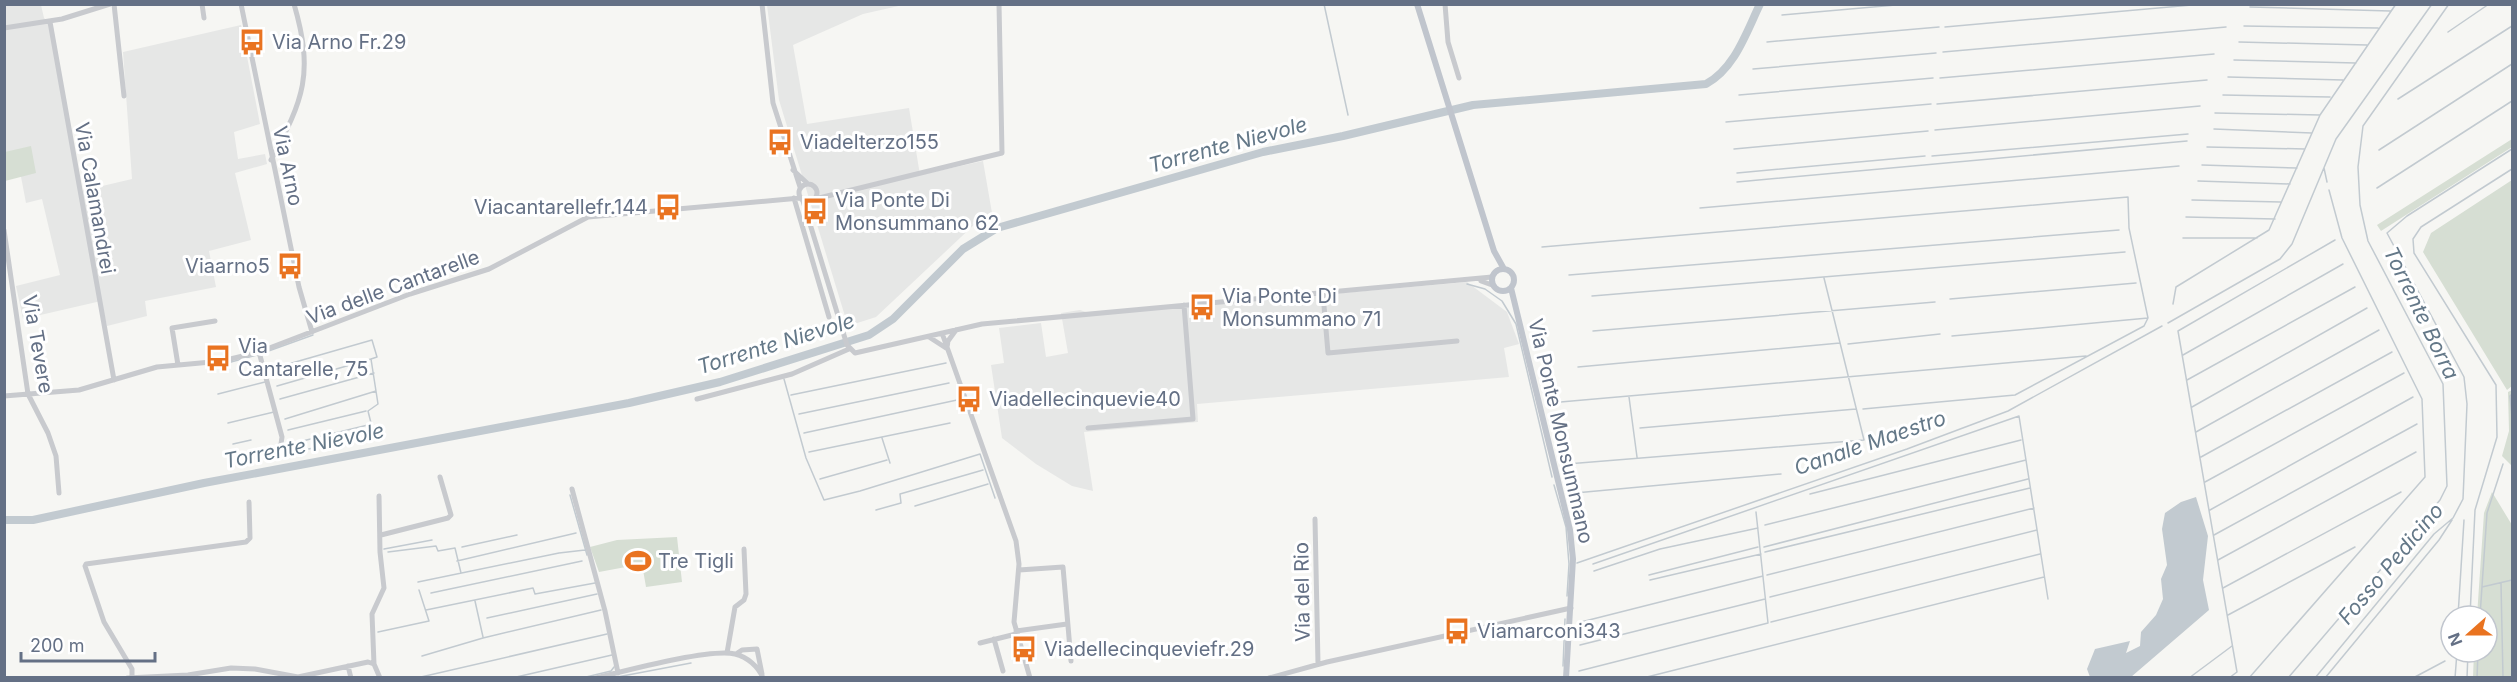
<svg xmlns="http://www.w3.org/2000/svg" width="2517" height="682" viewBox="0 0 2517 682" font-family="Inter,sans-serif">
<style>
.built{fill:#e6e7e6}
.green{fill:#d6ded3}
.water{fill:#c2cad0}
.lines{fill:none;stroke-linecap:round;stroke-linejoin:round}
.stream{stroke:#c2cad0;stroke-width:1.5}
.river{stroke:#c2cad0;stroke-width:8}
.minor{stroke:#c8cace;stroke-width:5}
.major{stroke:#c0c5cd;stroke-width:6}
.labels{text-anchor:middle;stroke-width:6;stroke-linejoin:round;paint-order:stroke}
.poi-label{font-size:20px;fill:#647085;stroke:#fff;text-anchor:start}
.street-label{font-size:20px;fill:#647085;stroke:#fff}
.water-label{font-size:21px;font-style:italic;fill:#647888;stroke:#fff}
</style>
<rect width="100%" height="100%" fill="#f6f6f3"/>
<path class="built" d="M5 5H41L44 18 53 27 81 191 132 179 123 52 241 25 260 124 234 132 238 159 265 154 267 164 235 173 251 240 209 251 216 287 145 301 147 316 107 326 101 301 23 319 16 286 60 275 42 199 26 203 18 161 5 157Z
M767 5H903L863 14 793 45 807 124 909 108 920 175 983 161 992 213 977 222 876 317 848 326 779 100Z
M1467 282 1507 312 1519 344 1504 348 1509 377 1197 404 1198 422 1084 432 1093 491 1072 486 1036 464 1002 438 991 365 1004 363 999 328 1041 323 1046 357 1068 353 1061 313 1080 310 1095 315Z"/>
<path class="green" d="M2512 139V147L2381 231 2377 225Z
M31 146 36 173 5 181V152Z
M2512 180V386L2507 390 2423 252 2431 233Z
M2512 390V466L2502 456 2509 431 2508 392Z
M2492 492 2512 525V677H2473L2474 652H2487V616H2477L2484 513Z
M677 537 682 582 646 587 642 564 599 572 590 547 617 540Z"/>
<path class="water" d="M2196 497 2208 536 2203 580 2209 610 2131 677H2090L2087 669 2095 649 2130 641 2126 653 2140 646 2141 632 2156 615 2163 599 2161 579 2167 565 2162 529 2165 513 2181 502Z"/>
<g class="lines">
<path class="stream" d="M1324 4 1348 115
M2250 7 2390 11
M1782 15 1907 4
M2244 26 2378 28
M1945 27 2203 4
M2448 32 2489 4
M1767 42 1939 27
M2239 42 2367 45
M1943 52 2226 27
M2234 60 2356 63
M1753 69 1936 53
M2228 77 2343 80
M1940 78 2214 54
M1739 95 1933 78
M2223 95 2330 97
M2398 99 2512 26
M1937 104 2207 80
M2215 113 2320 115
M1726 122 1931 104
M2214 129 2312 133
M1935 130 2200 106
M2207 147 2305 149
M1734 149 1928 131
M2379 150 2512 64
M1932 156 2188 134
M2202 165 2297 168
M2324 168 2327 182
M1737 173 1925 156
M2198 181 2290 184
M1737 182 2187 141
M2377 188 2512 101
M2192 200 2281 202
M1700 208 2179 166
M2186 217 2275 219
M2183 238H2257
M1542 247 2128 197 2129 228 2148 318 2144 326 2015 395 1863 409
M1569 275 2119 230
M1467 284 1485 289 1502 301 1516 324 1552 477
M1592 296 2125 252
M1950 299 2136 283
M2173 304 2176 287 2269 230 2320 115 2396 4
M2168 323 2280 259 2292 244 2336 139 2432 4
M1593 331 1935 302
M1952 336 2148 318
M1848 344 1940 334
M263 353 313 335
M2183 355 2343 264
M220 365 257 355
M1578 367 1840 343
M271 369 372 340 377 357 371 359 378 404 368 411 374 435 290 453
M784 379 806 458 824 500 860 491 980 454 995 498
M2187 380 2355 287
M277 386 371 359
M218 394 265 382
M2512 394 2510 396 2512 417
M791 395 946 363
M1629 397 1637 457
M280 399 374 373
M1549 403 2086 356
M2192 407 2367 308
M799 414 949 383
M285 419 376 391
M228 423 274 412
M1640 428 1856 409
M288 430 366 411
M2196 432 2379 330
M804 433 957 400
M882 438 890 463
M233 444 251 440
M286 445 372 424
M809 452 950 423
M2201 457 2392 352
M1567 464 1864 440 1824 278
M820 479 887 460
M2205 482 2404 373
M1554 485 1566 527 1569 564 1567 596
M1575 493 1781 474
M1810 494 2021 440
M570 495 587 555
M915 506 988 484
M876 510 901 503 900 494 983 470
M2210 510 2413 397
M1765 525 2026 460
M2214 535 2417 424
M462 547 517 535
M1764 547 2028 479
M384 549 432 540
M388 552 436 546 438 551 455 548 461 573
M1765 552 2030 488
M2218 560 2416 452
M457 561 576 533
M1577 563 1907 449 2008 411 2162 326
M1593 564 2019 416 2048 599
M1594 571 1660 549 1758 528
M1649 575 1758 547
M1767 575 2034 508
M1650 580 1761 554
M418 582 559 553 585 550
M2501 583 2503 678
M2482 587 2512 580
M2223 588 2401 492
M431 593 582 561
M1770 597 2037 530
M475 601 483 637
M426 610 533 588 535 594 595 583
M2228 615 2355 547
M2458 616 2464 520
M2470 616 2475 510 2497 437 2496 385 2414 253 2413 239 2421 227 2512 169
M2480 616 2487 513 2503 464
M487 618 597 594
M1581 622 1763 576
M1771 622 2040 554
M378 632 429 621 419 590
M1580 645 1765 599
M422 656 483 638 601 610
M1563 666 1565 619
M1579 671 1768 623 1756 512
M421 677 607 634
M512 678 612 655
M582 678 611 671 614 667
M612 678 691 663
M1643 678 2044 577
M2189 678 2232 646
M2229 678 2237 672 2178 331 2335 240
M2249 678 2425 477 2422 399 2342 238 2329 190
M2288 678 2440 500 2447 486 2443 384 2368 241 2360 205 2358 167 2363 126 2449 4
M2315 678 2434 534 2453 518 2463 499 2467 404 2464 377 2387 233 2407 216 2512 149
M2325 678 2439 540 2452 520
M2413 678 2445 661
M2455 678 2457 652
M2467 678 2468 652
M2477 678 2478 652"/>
<path class="river" d="M4 520H33L204 483 629 403 720 382 869 335 893 319 963 249 997 228 1263 152 1343 136 1473 105 1706 84C1735 68 1746 33 1760 4"/>
<path class="minor" d="M114 4 124 96
M202 4 204 18
M241 4 299 287 312 332
M762 4 773 103 800 187
M1445 4 1448 42 1459 78
M50 22 114 380
M4 28 62 19 110 4
M271 160C304 99 314 73 294 4
M793 170 807 183
M799 193a9 9 0 1 1 18 0a9 9 0 1 1-18 0Z
M794 198 829 317
M815 199 1002 153 999 4
M803 201 847 345 855 353 982 324 1492 277
M4 230 28 394 48 433 56 456 59 493
M1481 281 1492 285
M1323 294 1328 353 1457 341
M942 333 1016 541 1019 564 1014 622 1030 678
M929 337 946 348
M947 347 948 341 956 330
M259 352 282 437 281 444 274 451
M178 365 172 328 215 321
M4 396 79 390 157 367 222 361 259 352 410 294 489 269 588 217 800 198
M697 399 792 374 849 349
M1088 428 1193 419 1184 305
M572 489 605 611 618 673
M1315 519 1318 664
M381 535 448 518 451 515 440 477
M1019 570 1063 567 1071 661
M1016 631 1067 624
M994 639 1003 671
M980 643 1016 634
M727 653 735 607 744 600 746 594 744 549
M736 654 742 650 757 649 762 674
M374 664 372 614 384 588 380 552 379 496
M348 666 351 678
M132 677V669L104 622 85 566 86 564 246 542 250 538 249 502
M127 678 188 675 231 668 255 669 298 677 368 662 374 664 380 678
M596 678C625 671 710 648 735 654 747 657 758 666 763 678
M1269 678 1327 662 1571 608"/>
<path class="major" d="M1417 4 1494 251 1504 269
M1492 280a11 11 0 1 1 22 0a11 11 0 1 1-22 0Z
M1511 288 1570 530 1573 559 1566 678"/>
</g>
<defs>
<g id="bus-bare" transform="scale(2.07)"><path d="M-5-6H5V4H4V6H2V4H-2V6H-4V4H-5ZM-3.5-4V0h7V-4ZM-3.5 1.2v1.5H-2V1.2ZM2 1.2v1.5H3.5V1.2Z" fill="#e97320" stroke="#fff" stroke-width="2.5" paint-order="stroke"/></g>
<g id="stadium-bare" transform="scale(2.07)"><path d="M0-5a6.5 5 0 1 0 0 10a6.5 5 0 1 0 0-10ZM-3.5-1.8h7v3.6h-7Z" fill="#e97320" stroke="#fff" stroke-width="2.5" paint-order="stroke"/></g>
</defs>
<g fill-rule="evenodd">
<use href="#bus-bare" x="252" y="42"/>
<use href="#bus-bare" x="780" y="142"/>
<use href="#bus-bare" x="668" y="207"/>
<use href="#bus-bare" x="815" y="211"/>
<use href="#bus-bare" x="290" y="266"/>
<use href="#bus-bare" x="1202" y="307"/>
<use href="#bus-bare" x="218" y="358"/>
<use href="#bus-bare" x="969" y="399"/>
<use href="#stadium-bare" x="638" y="561"/>
<use href="#bus-bare" x="1457" y="631"/>
<use href="#bus-bare" x="1024" y="649"/>
</g>
<g class="labels">
<g class="poi-label">
<text x="272" y="49">Via Arno Fr.29</text>
<text x="800" y="149">Viadelterzo155</text>
<text x="835" y="207">Via Ponte Di<tspan x="835" dy="23">Monsummano 62</tspan></text>
<text x="648" y="214" text-anchor="end">Viacantarellefr.144</text>
<text x="270" y="273" text-anchor="end">Viaarno5</text>
<text x="1222" y="303">Via Ponte Di<tspan x="1222" dy="23">Monsummano 71</tspan></text>
<text x="238" y="353">Via<tspan x="238" dy="23">Cantarelle, 75</tspan></text>
<text x="989" y="406">Viadellecinquevie40</text>
<text x="658" y="568">Tre Tigli</text>
<text x="1477" y="638">Viamarconi343</text>
<text x="1044" y="656">Viadellecinqueviefr.29</text>
</g>
<g class="street-label">
<text transform="translate(288 166) rotate(78)" y="7">Via Arno</text>
<text transform="translate(95 198) rotate(80)" y="7">Via Calamandrei</text>
<text transform="translate(393 287) rotate(-20)" y="7">Via delle Cantarelle</text>
<text transform="translate(38 344) rotate(80)" y="7">Via Tevere</text>
<text transform="translate(1561 431) rotate(77)" y="7">Via Ponte Monsummano</text>
<text transform="translate(1302 592) rotate(-91)" y="7">Via del Rio</text>
</g>
<g class="water-label">
<text transform="translate(1228 145) rotate(-15)" y="7">Torrente Nievole</text>
<text transform="translate(2421 313) rotate(64)" y="7">Torrente Borra</text>
<text transform="translate(776 344) rotate(-17)" y="7">Torrente Nievole</text>
<text transform="translate(1870 443) rotate(-19)" y="7">Canale Maestro</text>
<text transform="translate(304 446) rotate(-11)" y="7">Torrente Nievole</text>
<text transform="translate(2391 564) rotate(-50)" y="7">Fosso Pedicino</text>
</g>
</g>
<rect width="2517" height="682" fill="none" stroke="#647085" stroke-width="12"/>
<g transform="translate(2469 634) rotate(249)"><circle r="28" fill="#ffffff" stroke="#c1c6ce" stroke-width="1.5"/>
<path d="M0-4.5L10 22L0 15L-10 22Z" fill="#e97320"/>
<text y="-9" font-size="16" font-weight="bold" text-anchor="middle" fill="#647085">N</text>
</g>
<path d="M21 652v9h134v-9" fill="none" stroke="#647085" stroke-width="3"/>
<text x="30" y="652" font-size="18" fill="#647085" stroke="#ffffff" stroke-width="4.5" paint-order="stroke">200 m</text>
</svg>
